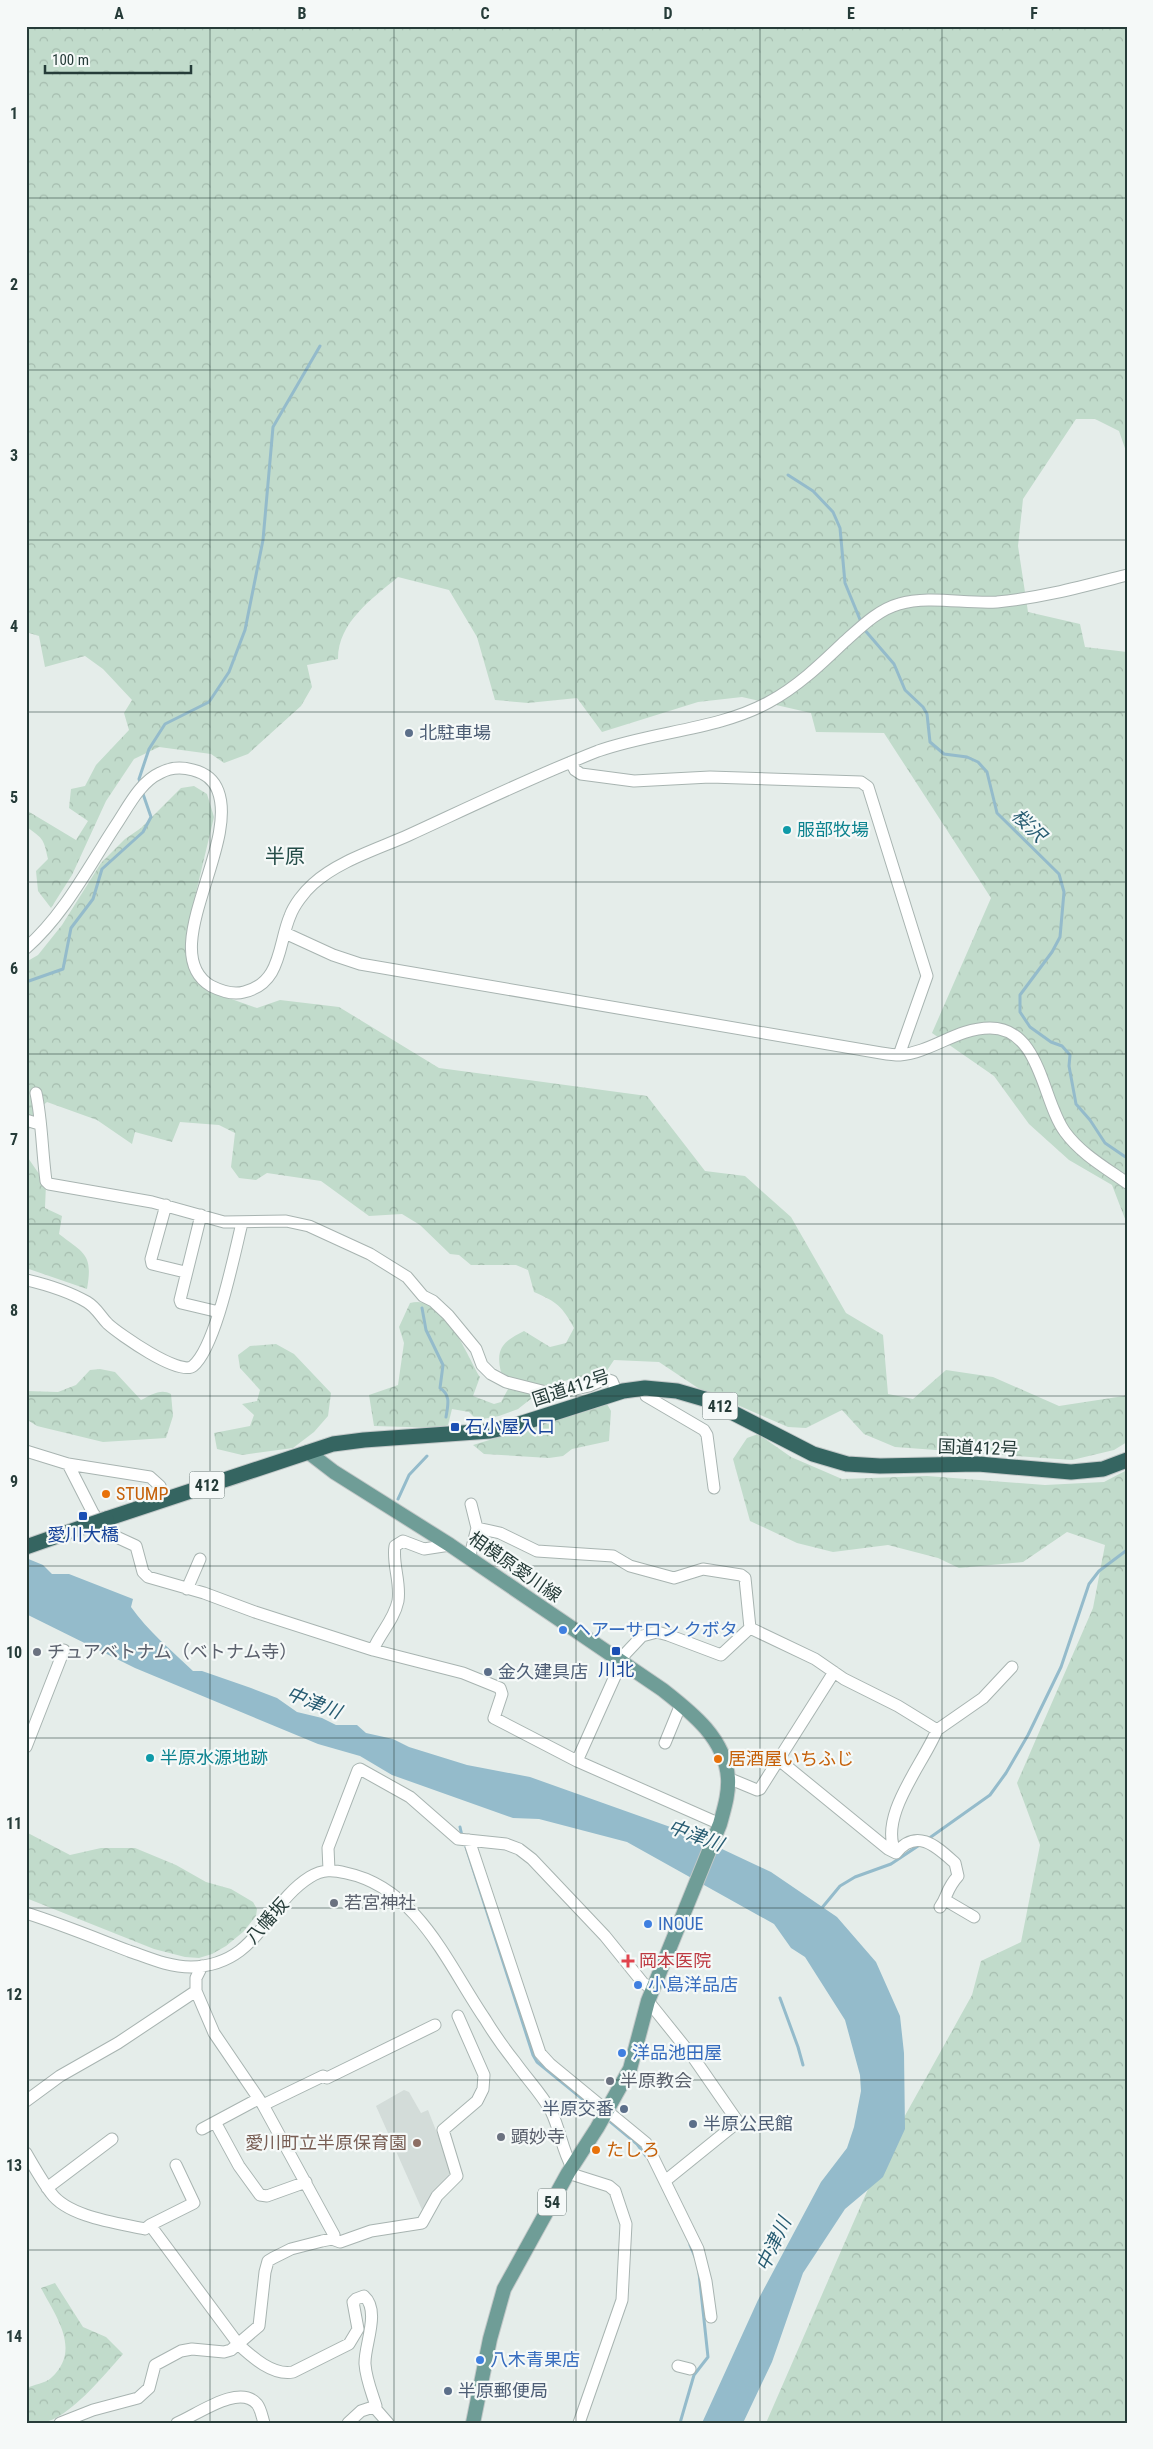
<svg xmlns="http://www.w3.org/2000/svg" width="1153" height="2449" viewBox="0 0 1153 2449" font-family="'Roboto Condensed','Noto Sans JP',sans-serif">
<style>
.built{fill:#d3dcd9}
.forest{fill:url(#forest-crowns)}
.water{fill:#94bbcb}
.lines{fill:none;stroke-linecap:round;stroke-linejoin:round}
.stream{stroke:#94bbcb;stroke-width:3}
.minor-casing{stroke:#a8b4b1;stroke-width:13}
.major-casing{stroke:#c2c8c8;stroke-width:16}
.highway-casing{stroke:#c2c8c8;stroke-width:17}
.minor{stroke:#fff;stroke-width:11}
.major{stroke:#6f9d97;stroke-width:14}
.highway{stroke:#356561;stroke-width:15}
.highway-bridge-casing{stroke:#c2c8c8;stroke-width:17;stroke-linecap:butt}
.highway-bridge{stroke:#356561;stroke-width:15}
.grid{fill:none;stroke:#263c39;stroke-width:1;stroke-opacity:0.55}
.service-dot{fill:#5c6f8a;stroke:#f5f9f8;stroke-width:2}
.culture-dot{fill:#0f9aa8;stroke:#f5f9f8;stroke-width:2}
.transit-dot{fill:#1a4fb4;stroke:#f5f9f8;stroke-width:2}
.food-dot{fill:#e8710a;stroke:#f5f9f8;stroke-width:2}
.shop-dot{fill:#3f7fe0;stroke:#f5f9f8;stroke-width:2}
.worship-dot{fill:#6b7280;stroke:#f5f9f8;stroke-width:2}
.health-dot{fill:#e0444e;stroke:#f5f9f8;stroke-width:2}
.education-dot{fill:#8d6e63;stroke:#f5f9f8;stroke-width:2}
.labels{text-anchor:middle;stroke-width:4.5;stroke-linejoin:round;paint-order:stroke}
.shield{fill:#f5f9f8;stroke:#647572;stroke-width:1}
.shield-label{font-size:16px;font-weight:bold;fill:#263c39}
.service-label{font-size:18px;fill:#4e5e75;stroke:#f5f9f8;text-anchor:start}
.culture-label{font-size:18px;fill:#0d838f;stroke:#f5f9f8;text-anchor:start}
.street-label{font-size:18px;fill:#263c39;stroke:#f5f9f8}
.transit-label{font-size:18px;fill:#164399;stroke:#f5f9f8}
.food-label{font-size:18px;fill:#c56008;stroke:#f5f9f8;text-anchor:start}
.shop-label{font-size:18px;fill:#366cbe;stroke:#f5f9f8;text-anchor:start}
.worship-label{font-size:18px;fill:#5b616d;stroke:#f5f9f8;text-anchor:start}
.health-label{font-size:18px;fill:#be3a42;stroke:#f5f9f8;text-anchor:start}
.education-label{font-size:18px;fill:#785e54;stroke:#f5f9f8;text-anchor:end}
.water-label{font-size:19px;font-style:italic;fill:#275c72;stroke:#f5f9f8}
.quarter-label{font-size:20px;fill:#244c48;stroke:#f5f9f8}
.neatline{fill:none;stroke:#263c39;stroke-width:2}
.grid-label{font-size:16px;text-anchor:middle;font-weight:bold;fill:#263c39}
</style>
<defs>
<pattern id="forest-crowns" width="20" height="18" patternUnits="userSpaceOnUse" patternTransform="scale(1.25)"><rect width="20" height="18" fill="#c1dbcb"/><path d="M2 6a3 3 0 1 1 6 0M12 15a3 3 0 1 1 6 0" fill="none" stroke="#a6bdaf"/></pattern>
</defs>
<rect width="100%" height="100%" fill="#e5edea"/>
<path class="built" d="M404 2090 409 2092 421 2113 428 2110 453 2174 423 2212 376 2106Z"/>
<path class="forest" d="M26 26H1127V454L1119 431 1095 419H1076L1023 499 1018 546 1028 612 1080 624 1085 647 1127 652V1224L1112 1185 1069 1160 1029 1124 994 1076 932 1033 991 898 884 733 816 732 811 713 742 697 698 702 602 732 577 698 528 703 495 700 477 637 449 590 398 577C372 599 338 622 338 659L307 665 312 687 301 706 248 754 224 763 211 754 159 747 134 759 106 801 72 875 51 908 38 891 36 871 48 859C43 836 43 840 26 826V810L76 840 88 821 69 808 71 789 85 786 96 765 129 730 124 713 132 700 103 669 85 656 45 667 39 636 26 632Z
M194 786 207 794 214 817 188 926 186 951 192 976 206 990 257 1008 280 1000 339 1007 439 1068 647 1096 705 1171 745 1176 791 1217 846 1313 883 1335 888 1394 913 1399 946 1370 993 1377 1059 1406 1124 1396 1127 1393V1442L1114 1450 1072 1460 895 1447 864 1434 842 1410 806 1428 788 1427 698 1388 659 1362 614 1360 606 1372 550 1384 518 1409 499 1416 477 1420 469 1412 452 1409 448 1425 440 1428 374 1426 369 1395 398 1385 404 1343 399 1327 410 1303C444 1293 466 1354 480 1377L473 1396 494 1404 501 1402 513 1380 501 1372C495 1348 504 1341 524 1331L550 1347 566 1343 574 1328C562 1306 557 1302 534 1292L528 1270 516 1265H471L459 1255 450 1254 420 1225 402 1214 369 1216 321 1181 267 1173 256 1180 239 1178 231 1167 235 1133 219 1125 180 1122 172 1142 135 1132 132 1144 97 1120 47 1102 34 1113 26 1140V962L38 955 62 925 101 863 125 839 141 828 181 788Z
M26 1155 46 1184 45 1208 62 1216 59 1234C85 1254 93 1254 87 1289L26 1268Z
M276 1344 294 1354 331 1393 328 1416 314 1432 293 1448 242 1455 217 1449 214 1433 250 1426 254 1415 242 1404 257 1401 260 1390 240 1368 238 1355 250 1346Z
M100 1369 115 1372 141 1400C151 1395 161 1388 171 1394L173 1416 166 1438 103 1442 37 1426 26 1419V1391L58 1392 76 1385 90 1370Z
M607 1404 611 1411 609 1441 572 1449 563 1456 549 1458 484 1454 473 1445Z
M758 1434 791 1457 842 1479 927 1476 1045 1485 1104 1482 1127 1470V2423H766L882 2157 972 1995 981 1961 1021 1942 1040 1845 1017 1783 1093 1608 1105 1545 1067 1532 1023 1562 959 1568 938 1558 888 1545 833 1552 797 1543 750 1521 733 1459 747 1438Z
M26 1832 70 1855 101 1848H135L176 1865 206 1882 231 1889 253 1902 257 1909 256 1916 243 1932 226 1946 212 1954 199 1958 185 1957 154 1949 26 1898Z
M55 2283 83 2327 106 2337 123 2354C105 2374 70 2418 42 2423 37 2424 31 2423 26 2423V2388C33 2385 46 2383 51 2378 82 2350 56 2317 41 2288Z"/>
<path class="water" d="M26 1558 43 1565 52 1574H69L133 1599 131 1607C148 1631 171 1650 193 1671H202L251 1688 277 1698 297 1712 322 1718 336 1725H357L366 1733 393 1739 409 1747 467 1765 530 1777 690 1834 771 1872 837 1917 876 1962 900 2016 904 2053 905 2129 883 2177 845 2209 803 2273 772 2362 743 2423H702L758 2300 821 2182 847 2148 854 2127 861 2091 860 2075 845 2020 805 1957 791 1948 774 1924 627 1842 539 1819 513 1818 392 1775 360 1756 318 1744 135 1668 26 1614Z"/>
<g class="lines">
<path class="stream" d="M788 475 813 491 833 512 840 528 845 583 861 622
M863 628 894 664 905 690 923 707 927 714 930 742 944 754 967 757 978 762 987 772 997 813 1059 874 1064 892 1060 937 1052 952 1020 995V1012L1030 1027 1051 1042 1062 1046 1070 1055 1069 1066 1076 1104 1090 1120 1105 1143 1127 1158
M141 785 139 779 149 749 165 724 209 702 229 672 245 630 263 540 273 427 320 346
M26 982 63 969 71 928 93 899 102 869 143 832 151 817 142 791
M422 1308 426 1330 443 1365 440 1388C451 1395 448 1405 446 1417
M398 1499 409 1475 427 1456
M460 1827 462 1836
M928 1839 990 1795 1006 1773 1028 1735 1061 1667 1089 1584 1099 1571 1127 1550
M466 1847 533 2055 537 2062 601 2114
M821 1909 840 1886 855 1877 891 1864 921 1844
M780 1998 798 2047 803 2065
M607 2119 637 2144 646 2156
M690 2245 695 2257
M680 2423 694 2375 708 2357 699 2273"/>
<g class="minor-casing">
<path id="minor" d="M571 762 575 770 581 774 634 781 710 777 861 782 868 787 927 976 899 1055
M285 933 333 955 360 964 881 1053C887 1054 894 1055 900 1055 932 1052 957 1028 990 1028 1041 1028 1042 1101 1065 1132 1081 1154 1106 1168 1127 1183
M26 948C64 915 89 866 116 825 128 807 140 782 160 773 171 767 182 767 193 770 205 773 214 780 218 791 239 846 155 953 211 986 221 991 233 995 244 992 282 983 278 944 290 916 294 905 304 892 313 884 338 861 378 849 409 835 472 806 534 776 598 751 654 731 718 730 769 702 797 687 820 665 843 643 859 629 877 610 899 604 929 595 965 604 997 602 1041 598 1084 586 1127 575
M36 1093C42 1121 42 1152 46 1181L49 1184 152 1202 224 1222 286 1221 309 1226 370 1254 407 1277 423 1296 433 1301 448 1315 476 1349 482 1365 491 1374 506 1382 554 1394 589 1386 605 1379 612 1381 617 1393
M26 1120 39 1124
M166 1205 151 1259 152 1264 185 1272
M201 1215 180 1300 181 1303 219 1312
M27 1280C48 1285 68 1291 87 1302 97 1308 100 1316 108 1324 119 1334 180 1377 193 1366 216 1347 234 1255 242 1223
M645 1388 646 1396 704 1430 707 1435 714 1488
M26 1451 68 1464 150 1477 160 1486 165 1500
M68 1464 93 1513 105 1529 110 1534 136 1546 143 1572 148 1577 204 1593 255 1612 373 1650
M477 1528 500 1533 537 1551 613 1556 630 1566 674 1578 703 1569 741 1575 745 1578 750 1628 815 1659 844 1679 898 1706 937 1730C924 1763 877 1817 896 1853L888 1849 779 1760
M450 1545 424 1549 403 1541 395 1546C392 1564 401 1582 398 1601 394 1620 380 1633 373 1650L463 1673 500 1688 502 1694 494 1718 577 1761
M469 1559 477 1528 471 1504
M187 1589 200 1559
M937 1730 983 1698 1012 1667
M665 1743 681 1704
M26 1747 64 1650
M728 1778 757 1790 760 1789 834 1672
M720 1824 577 1761 625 1654 642 1636 657 1632 668 1635 721 1655 750 1628
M469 1840 540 2053 550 2064 646 2143 698 2249 706 2281 711 2317
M896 1853C917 1827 937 1847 955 1863L958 1876C946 1889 948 1896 940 1907
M329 1870 328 1848 358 1770 360 1769 410 1797 458 1839 506 1844 519 1849 532 1859 605 1936 643 1983 653 1989
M945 1900 974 1917
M26 1913C61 1924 95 1938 129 1951 149 1958 169 1967 191 1967 259 1965 265 1905 310 1877 323 1869 333 1870 346 1873 418 1888 448 1965 485 2019 494 2034 504 2048 515 2062 527 2079 541 2093 551 2111 560 2129 562 2150 572 2167
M196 1991V1978L202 1966
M648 2001 693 2057 738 2122 665 2181
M26 2101 60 2076 118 2043 196 1991 214 2033 263 2105 334 2235 332 2239
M263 2105 323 2076 327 2078 435 2025
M215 2122 239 2166 260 2195 267 2196 306 2182
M202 2129 258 2099
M26 2153C34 2167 42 2181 51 2193 68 2217 118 2223 145 2229L150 2225 239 2345C252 2357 273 2376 293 2372L349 2344 358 2329 353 2302 356 2299 364 2296C381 2311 364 2346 365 2364 366 2379 372 2393 376 2406L361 2411 348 2423
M568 2173 609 2186 615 2191 626 2224 622 2300 579 2423
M47 2188 112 2139
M150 2225 194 2203 176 2165
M678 2366 690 2369
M374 2407 388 2423
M60 2423 93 2410 138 2398 149 2388 155 2365 181 2351 192 2349 224 2352 231 2350 259 2326 265 2272 268 2261 273 2258 291 2249 322 2241 332 2239 340 2242 371 2231 422 2223 437 2196 457 2176 443 2130 477 2101 483 2089 484 2075 458 2016
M177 2423C197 2415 239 2383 257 2404 261 2409 262 2417 264 2423"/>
</g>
<g class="major-casing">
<path id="major" d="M308 1452 334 1472 450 1545 663 1690C691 1712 725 1738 728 1778 729 1794 724 1809 720 1824L648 2001 630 2069 597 2128 568 2173 504 2289 490 2339 473 2423"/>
</g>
<g class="highway-casing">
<path id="highway" d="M106 1519 333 1444 364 1440 490 1431 513 1426 623 1391 645 1388 677 1391 708 1400 813 1454 847 1464 880 1466 978 1464 1071 1472 1103 1469 1127 1460"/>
</g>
<use href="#minor" class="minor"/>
<use href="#major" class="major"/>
<use href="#highway" class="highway"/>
<g class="highway-bridge-casing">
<path id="highway-bridge" d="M26 1547 106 1519"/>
</g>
<use href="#highway-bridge" class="highway-bridge"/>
</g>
<path class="grid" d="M210 26V2423M394 26V2423M576 26V2423M760 26V2423M942 26V2423M26 198H1127M26 370H1127M26 540H1127M26 712H1127M26 882H1127M26 1054H1127M26 1224H1127M26 1396H1127M26 1566H1127M26 1738H1127M26 1908H1127M26 2080H1127M26 2250H1127"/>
<g class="service-dot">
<circle cx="409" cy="733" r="5"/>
<circle cx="488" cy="1672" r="5"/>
<circle cx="624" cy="2109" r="5"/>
<circle cx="693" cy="2124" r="5"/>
<circle cx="448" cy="2391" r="5"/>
</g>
<g class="culture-dot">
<circle cx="787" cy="830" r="5"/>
<circle cx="150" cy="1758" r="5"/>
</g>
<g class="transit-dot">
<rect x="450" y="1422" width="10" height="10" rx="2.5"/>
<rect x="78" y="1511" width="10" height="10" rx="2.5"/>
<rect x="611" y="1646" width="10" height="10" rx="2.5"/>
</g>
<g class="food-dot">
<circle cx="106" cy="1494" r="5"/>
<circle cx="718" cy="1759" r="5"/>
<circle cx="596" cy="2150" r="5"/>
</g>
<g class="shop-dot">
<circle cx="563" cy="1630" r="5"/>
<circle cx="648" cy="1924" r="5"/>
<circle cx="638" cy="1985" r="5"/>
<circle cx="622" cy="2053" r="5"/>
<circle cx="480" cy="2360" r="5"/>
</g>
<g class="worship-dot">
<circle cx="37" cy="1652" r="5"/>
<circle cx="334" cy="1903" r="5"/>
<circle cx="610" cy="2081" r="5"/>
<circle cx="501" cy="2137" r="5"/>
</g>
<path class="health-dot" d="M625.5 1953.5h5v5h5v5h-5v5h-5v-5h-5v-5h5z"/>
<circle class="education-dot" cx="417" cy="2143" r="5"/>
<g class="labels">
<g class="shield">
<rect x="702.5" y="1392.5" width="35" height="27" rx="4"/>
<rect x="189.5" y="1471.5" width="35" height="27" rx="4"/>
<rect x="538" y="2188.5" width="28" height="27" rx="4"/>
</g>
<g class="shield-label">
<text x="720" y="1412">412</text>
<text x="207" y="1491">412</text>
<text x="552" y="2208">54</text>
</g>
<g class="service-label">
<text x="419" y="739">北駐車場</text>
<text x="498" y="1678">金久建具店</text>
<text x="614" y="2115" text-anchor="end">半原交番</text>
<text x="703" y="2130">半原公民館</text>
<text x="458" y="2397">半原郵便局</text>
</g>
<g class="culture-label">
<text x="797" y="836">服部牧場</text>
<text x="160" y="1764">半原水源地跡</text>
</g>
<g class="street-label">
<text transform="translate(571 1388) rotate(-18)" y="6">国道412号</text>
<text transform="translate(978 1448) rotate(2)" y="6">国道412号</text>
<text transform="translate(515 1567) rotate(35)" y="6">相模原愛川線</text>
<text transform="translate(267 1921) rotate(-48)" y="6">八幡坂</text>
</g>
<g class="transit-label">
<text x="465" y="1433" text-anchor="start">石小屋入口</text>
<text x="83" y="1541">愛川大橋</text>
<text x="616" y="1676">川北</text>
</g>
<g class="food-label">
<text x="116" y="1500">STUMP</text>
<text x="728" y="1765">居酒屋いちふじ</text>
<text x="606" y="2156">たしろ</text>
</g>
<g class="shop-label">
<text x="573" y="1636">ヘアーサロン クボタ</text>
<text x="658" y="1930">INOUE</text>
<text x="648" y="1991">小島洋品店</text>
<text x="632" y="2059">洋品池田屋</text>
<text x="490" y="2366">八木青果店</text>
</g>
<g class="worship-label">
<text x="47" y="1658">チュアベトナム（ベトナム寺）</text>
<text x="344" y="1909">若宮神社</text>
<text x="620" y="2087">半原教会</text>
<text x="511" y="2143">顕妙寺</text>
</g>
<g class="health-label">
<text x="639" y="1967">岡本医院</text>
</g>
<g class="education-label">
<text x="407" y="2149">愛川町立半原保育園</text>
</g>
<g class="water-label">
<text transform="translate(1029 825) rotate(44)" y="7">桜沢</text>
<text transform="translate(314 1702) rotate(21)" y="7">中津川</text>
<text transform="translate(696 1835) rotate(20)" y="7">中津川</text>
<text transform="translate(773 2244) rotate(-65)" y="7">中津川</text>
</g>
<g class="quarter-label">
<text x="285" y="863">半原</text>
</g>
</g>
<rect width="1153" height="2449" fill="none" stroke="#f5f9f8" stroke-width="55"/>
<path d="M45 65v8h146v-8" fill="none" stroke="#263c39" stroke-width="2.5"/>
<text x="52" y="65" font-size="15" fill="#263c39" stroke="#f5f9f8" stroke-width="4" paint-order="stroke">100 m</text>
<rect x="28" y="28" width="1098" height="2394" class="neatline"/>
<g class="grid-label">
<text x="119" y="19">A</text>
<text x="302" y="19">B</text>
<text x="485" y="19">C</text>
<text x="668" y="19">D</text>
<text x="851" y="19">E</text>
<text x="1034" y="19">F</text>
<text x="14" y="119">1</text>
<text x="14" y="290">2</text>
<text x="14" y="461">3</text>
<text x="14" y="632">4</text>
<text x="14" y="803">5</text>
<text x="14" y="974">6</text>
<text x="14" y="1145">7</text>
<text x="14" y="1316">8</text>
<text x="14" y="1487">9</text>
<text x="14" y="1658">10</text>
<text x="14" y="1829">11</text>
<text x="14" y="2000">12</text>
<text x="14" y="2171">13</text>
<text x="14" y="2342">14</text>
</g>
</svg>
